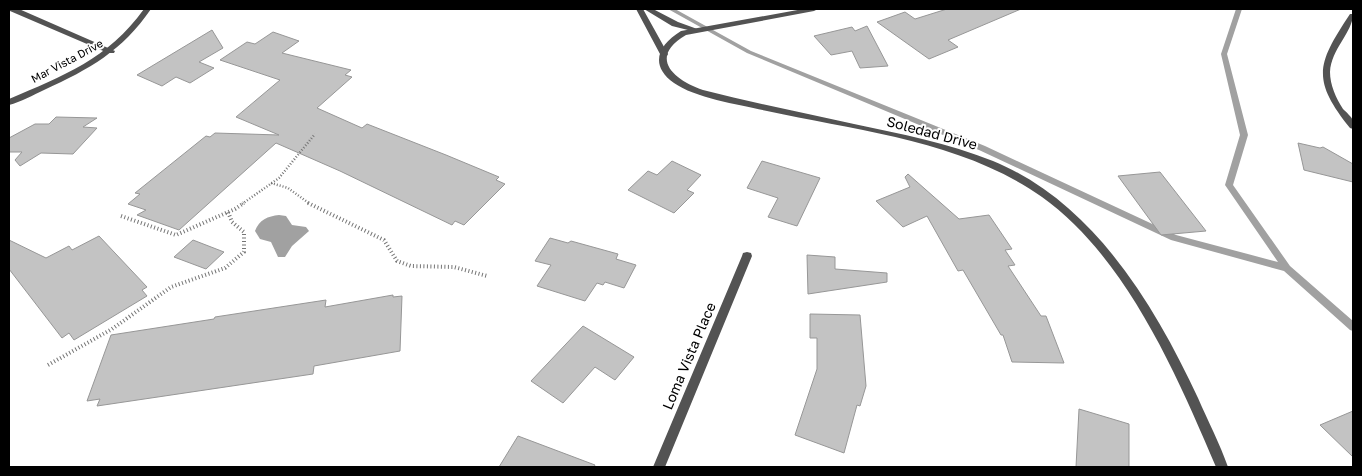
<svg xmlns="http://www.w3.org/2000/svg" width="1362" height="476" viewBox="0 0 1362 476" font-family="'Golos Text',sans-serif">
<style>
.water{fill:#a1a1a1}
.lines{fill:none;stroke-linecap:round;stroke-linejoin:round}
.stream{fill:#a1a1a1;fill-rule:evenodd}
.building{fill:#c3c3c3;stroke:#979797}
.path-far1{stroke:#757575;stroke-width:2.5;stroke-dasharray:1 2;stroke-linecap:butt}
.path{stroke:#757575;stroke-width:4;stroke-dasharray:1 2.5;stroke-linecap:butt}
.minor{fill:#535353;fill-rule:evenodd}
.tertiary{fill:#535353;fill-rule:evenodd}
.labels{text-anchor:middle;stroke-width:4;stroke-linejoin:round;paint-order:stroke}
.far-street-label{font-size:11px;fill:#000;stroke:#fff}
.street-label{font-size:14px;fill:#000;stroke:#fff}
</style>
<rect width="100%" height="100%" fill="#fff"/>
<path class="water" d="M279 215 286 216 292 225 306 227 309 231 292 246 285 257H278L271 242 260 239 255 231C259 220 268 216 279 215Z"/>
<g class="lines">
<path class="stream" d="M668 9H675L751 51 985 146 1176 235 1278 262 1225 185 1240 135 1221 54 1236 9H1242L1227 54 1248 135 1233 185 1290 266 1353 321V331L1350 330 1284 271 1171 240 979 150 747 53Z"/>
</g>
<path class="building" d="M947 9H1021L948 40 958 47 929 59 877 22 905 12 915 19Z
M867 26 888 66 860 68 852 51 831 55 814 36 852 27 855 31Z
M212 30 223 48 199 62 214 68 190 83 176 77 162 86 137 75Z
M273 32 299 41 282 53 351 70 345 75 352 77 317 108 362 128 367 124 446 155 499 177 496 180 505 184 464 225 455 221 452 225 340 171 276 143 179 230 137 215 146 210 128 204 140 194 135 193 206 136 210 137 215 133 279 135 236 117 280 80 220 60 247 42 255 44Z
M56 117 97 118 83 127 97 128 73 154 41 153 20 166 15 160 22 152H9V138L35 124H49Z
M1298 143 1320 148 1323 147 1353 164V182L1304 170Z
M672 161 701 175 687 190 694 193 674 213 628 190 648 171 657 175Z
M762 161 820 178 797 226 768 217 778 198 747 188Z
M1160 172 1206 231 1161 235 1118 176Z
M908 174 959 219 989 215 1012 249 1005 250 1015 265 1008 266 1041 316H1046L1064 363 1012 362 1003 335H1001L963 270 958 271 927 216 903 227 876 201 910 187 905 177Z
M99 236 147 287 142 290 147 296 74 340 69 333 62 338 9 269V240L46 258 69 246 72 250Z
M550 238 568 243 571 241 618 254 616 259 636 265 624 288 605 282 603 285 597 283 585 301 537 286 551 265 535 261Z
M193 240 224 252 206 269 174 257Z
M807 255 835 257V269L887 273V282L808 294Z
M393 295V297L402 296 400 351 314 366 313 374 97 406 100 399 87 401 111 335 214 319 215 317 326 300 325 307Z
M810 314 860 315 866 386 860 406 857 405 844 453 795 435 817 369V338H810Z
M583 326 634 357 615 380 595 367 563 403 531 381Z
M1079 409 1129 424V467H1076Z
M1353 411V457L1320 425Z
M518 436 595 465 594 467H499Z"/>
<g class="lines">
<path class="path-far1" d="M271 183 288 188 310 204
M242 204 279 178 315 134"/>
<path class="path" d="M308 203 384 240 397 261 411 266 454 267 487 276
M121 216 176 235 235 209 244 203
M48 365 112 329 171 287 225 268 244 252V232L232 222 228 212"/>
<path class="minor" d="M10 9H19L115 51 114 53H108L10 11Z
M636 9H643L668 54 667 56H664L660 54Z
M644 9H653L678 22 700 30 696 32 672 26Z
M1350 14H1353C1353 32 1331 49 1330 72 1330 85 1336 98 1343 109 1346 112 1352 117 1353 121 1354 122 1353 128 1353 129L1350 128C1311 79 1317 64 1350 14Z
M747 252 751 253 752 256 665 467H653L742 256 743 253Z"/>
<path class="tertiary" d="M144 9H151C122 51 90 69 44 90 33 95 21 102 9 105V99C63 76 108 59 144 9Z
M803 9H818L814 11 686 35C648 57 673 80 703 90 753 103 804 113 854 124 901 134 948 143 993 161 1093 202 1154 304 1198 398 1208 421 1220 444 1228 467H1216C1177 375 1126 257 1042 197 963 141 859 131 767 111 741 105 695 98 674 83 649 65 658 45 681 31Z"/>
</g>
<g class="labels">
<g class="far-street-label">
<text transform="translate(67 61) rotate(-28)" y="4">Mar Vista Drive</text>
</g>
<g class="street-label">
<text transform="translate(932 133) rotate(15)" y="5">Soledad Drive</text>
<text transform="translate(689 356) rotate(-67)" y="5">Loma Vista Place</text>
</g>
</g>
<rect width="1362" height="476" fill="none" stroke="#000000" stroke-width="20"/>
</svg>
